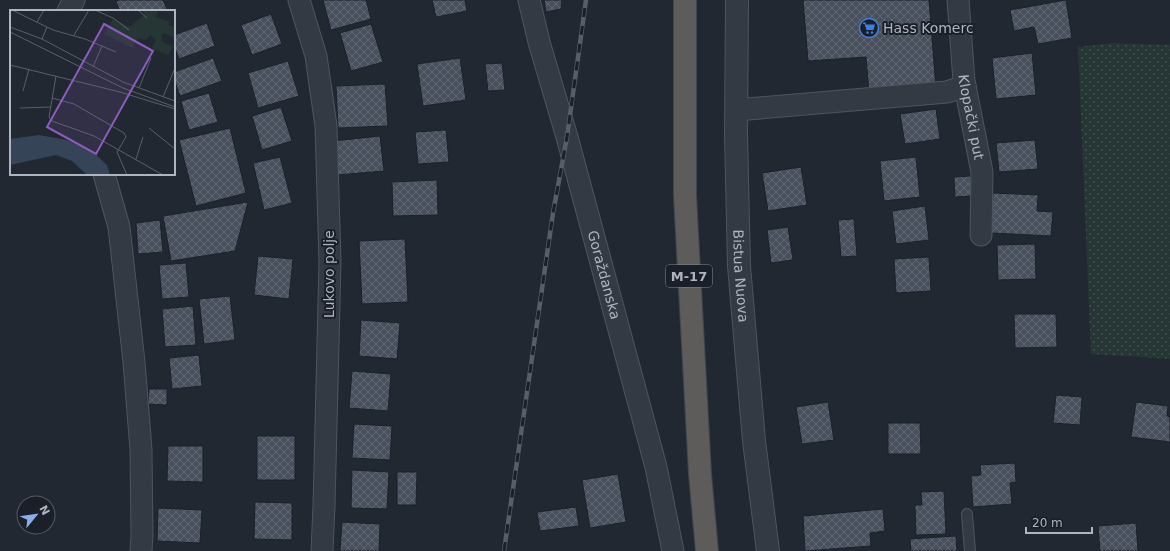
<svg xmlns="http://www.w3.org/2000/svg" width="1170" height="551" viewBox="0 0 1170 551" font-family="'DejaVu Sans',sans-serif">
<style>
.grass{fill:url(#grass-dots)}
.building{fill:url(#building-cross-hatch);stroke:#1c212a}
.lines{fill:none;stroke-linecap:round;stroke-linejoin:round}
.service-casing{stroke:#4e555e;stroke-width:12}
.minor-casing{stroke:#4e555e;stroke-width:23}
.tertiary-casing{stroke:#4e555e;stroke-width:24}
.trunk-casing{stroke:#3f454e;stroke-width:24}
.service{stroke:#343a43;stroke-width:10}
.minor{stroke:#343a43;stroke-width:21}
.tertiary{stroke:#343a43;stroke-width:22}
.trunk{stroke:#5d5c5a;stroke-width:22}
.rail-casing{stroke:#565e6a;stroke-width:4.5}
.rail{stroke:#1a1f28;stroke-width:3;stroke-dasharray:9;stroke-linecap:butt}
.labels{text-anchor:middle;stroke-width:4;stroke-linejoin:round;paint-order:stroke}
.shield{fill:#1a1f28;stroke:#828892;stroke-width:1}
.shield-label{font-size:13px;font-weight:bold;fill:#aeb5c0}
.poi-label{font-size:14px;fill:#aeb5c0;stroke:#1a1f28;text-anchor:start}
.street-label{font-size:14px;fill:#aeb5c0;stroke:#1a1f28}
.inset-road{fill:none;stroke:#59606b;stroke-width:1}
.view{fill:#8d5cbf;fill-opacity:0.15;stroke:#8d5cbf;stroke-width:2}
.inset-edge{fill:none;stroke:#aeb5c0;stroke-width:2}
</style>
<defs>
<pattern id="grass-dots" width="8" height="8" patternUnits="userSpaceOnUse"><rect width="8" height="8" fill="#263635"/><path d="M2 2h.1M6 6h.1" fill="none" stroke="#435150" stroke-width="1.8" stroke-linecap="round"/></pattern>
<pattern id="building-cross-hatch" width="8" height="8" patternUnits="userSpaceOnUse"><rect width="8" height="8" fill="#47505c"/><path d="M0 0l8 8M0 8l8-8" fill="none" stroke="#5f6772"/></pattern>
</defs>
<rect width="100%" height="100%" fill="#212832"/>
<path class="grass" d="M1112 43 1170 45V359L1091 354 1078 47Z"/>
<path class="building" d="M119 0H163L168 11H120L116 2Z
M323 0H366L371 19 331 30Z
M432 0H465L467 11 436 17Z
M544 0H562L561 9 546 12Z
M803 0H929L936 88 869 93 866 57 808 61Z
M1066 0 1072 38 1038 44 1034 27 1014 31 1010 10Z
M271 14 282 44 252 55 241 25Z
M207 23 215 46 179 59 174 46V35Z
M371 24 383 62 351 71 340 33Z
M1032 53 1036 95 996 99 992 58Z
M213 58 222 81 180 96 174 79V72Z
M460 58 466 100 423 106 417 64Z
M288 61 299 96 258 108 248 73Z
M502 63 505 90 488 91 485 64Z
M385 84 388 126 338 128 336 86Z
M209 93 218 122 189 130 181 101Z
M281 107 292 141 262 150 252 116Z
M936 109 940 139 905 144 900 114Z
M230 128 246 193 196 206 179 140Z
M446 130 449 162 418 164 415 132Z
M380 136 384 171 337 175 333 141Z
M1035 140 1038 169 999 172 996 143Z
M280 157 292 203 264 210 253 163Z
M916 157 920 197 884 201 880 161Z
M801 167 807 205 768 211 762 173Z
M971 176 972 196 955 197 954 177Z
M437 180 438 215 393 216 392 182Z
M993 193 1038 195 1037 211 1053 212 1051 236 991 233Z
M248 202 235 251 171 261 163 216Z
M925 206 929 240 896 244 892 211Z
M854 219 857 256 841 257 838 220Z
M160 220 163 252 138 254 136 223Z
M788 227 793 260 771 263 767 230Z
M405 239 408 302 362 304 359 241Z
M1035 244 1036 279 998 280 997 245Z
M258 256 293 259 289 299 254 295Z
M929 257 931 291 896 293 894 259Z
M186 263 189 297 162 299 159 265Z
M230 296 235 340 204 344 199 299Z
M193 306 196 345 165 347 162 309Z
M1014 314H1056L1057 347 1015 348Z
M361 320 400 323 397 359 359 356Z
M199 355 202 386 172 389 169 358Z
M352 371 391 374 388 411 349 408Z
M149 389H167V405L148 404Z
M1056 395 1082 397 1080 425 1053 423Z
M828 402 834 440 802 444 796 407Z
M1136 402 1168 406 1167 416 1170 417V442L1131 437Z
M888 423H920L921 454H888Z
M354 424 392 426 390 460 352 458Z
M257 436H295V480H257Z
M168 446H203V482L167 481Z
M1015 463 1016 482 1010 483 1012 504 973 507 971 476 981 475 980 465Z
M352 470 389 472 387 509 351 508Z
M397 472H417L416 505H397Z
M618 474 626 522 590 528 582 480Z
M944 491 946 534 916 535 915 505H922L921 492Z
M255 502 292 503V540L254 539Z
M576 507 579 526 540 531 537 512Z
M158 508 202 510 200 543 157 541Z
M883 509 885 531 870 533 871 546 805 551 803 516Z
M342 522 380 524 379 551H340Z
M1136 523 1138 551H1100L1098 526Z
M956 536 957 551H911L910 539Z"/>
<g class="lines">
<g class="service-casing">
<path id="service" d="M967 514 970 551"/>
</g>
<g class="minor-casing">
<g id="minor">
<path d="M299 0 316 56 326 126 330 262 324 506 322 551"/>
<path id="s1" d="M529 0 539 42 567 137 656 467 673 551"/>
<path id="s2" d="M958 0 964 81 982 172 981 235"/>
<path d="M68 11 74 0"/>
<path d="M736 110 947 92 965 86"/>
<path d="M104 174 119 227 134 362 141 450 142 536 141 551"/>
</g>
</g>
<g class="tertiary-casing">
<g id="tertiary">
<path id="s3" d="M737 0 736 135 739 266 754 441 768 551"/>
</g>
</g>
<g class="trunk-casing">
<path id="trunk" d="M685 0V196L700 474 707 551"/>
</g>
<use href="#service" class="service"/>
<use href="#minor" class="minor"/>
<use href="#tertiary" class="tertiary"/>
<use href="#trunk" class="trunk"/>
<g class="rail-casing">
<path id="rail" d="M504 551 553 213 567 137 586 0"/>
</g>
<use href="#rail" class="rail"/>
</g>
<defs>
<g id="supermarket-ring" transform="scale(1)"><circle r="9.5" fill="#1a1f28" stroke="#3f7fe0" stroke-width="1.5"/><path d="M-6-5.5h2.5l.6 2H6L4.5 2H-2.5L-4.4-4H-6ZM-1.5 3.2a1.3 1.3 0 1 0 .1 0ZM3 3.2a1.3 1.3 0 1 0 .1 0Z" fill="#3f7fe0"/></g>
</defs>
<g fill-rule="evenodd">
<use href="#supermarket-ring" x="869" y="28"/>
</g>
<g class="labels">
<rect class="shield" x="666" y="265" width="46" height="22" rx="3"/>
<g class="shield-label">
<text x="689" y="281">M-17</text>
</g>
<g class="poi-label">
<text x="883" y="33">Hass Komerc</text>
</g>
<g class="street-label">
<text dy="5" stroke="none"><textPath href="#s2" startOffset="118">Klopački put</textPath></text>
<text transform="translate(329 274) rotate(-90)" y="5">Lukovo polje</text>
<text dy="5" stroke="none"><textPath href="#s1" startOffset="285">Goraždanska</textPath></text>
<text dy="5" stroke="none"><textPath href="#s3" startOffset="276">Bistua Nuova</textPath></text>
</g>
</g>
<g transform="translate(10 10)">
<rect width="165" height="165" fill="#212832"/>
<path d="M132 0H149L145 7 160 12 158 15 165 17V28L153 23 151 31 163 37 158 45 142 38 146 30 140 25 136 30 128 28 122 38 94 24 103 9 120 17 135 4Z" fill="#263635"/>
<path d="M29 125 57 130 83 142 97 155 100 165H77L62 151 46 145 0 155V129Z" fill="#364458"/>
<path class="inset-road" d="M2 0 43 20 75 29 106 42M85 0 103 8 119 20M128 0 137 8M27 12 34 0M0 17 32 29 113 72 165 91M0 22 113 78 165 97M64 25 79 0M32 29 37 17M0 55 110 82 165 99M83 57 92 36M46 66 39 107 42 111 84 126 153 165M129 78 141 48M13 81 19 59M153 87 165 58M42 88 64 94 114 123 116 127 107 142 117 165M10 98 41 97M139 118 165 139M126 149 133 127"/>
<path class="view" d="M94 14 143 41 86 144 37 117Z"/>
<rect width="165" height="165" class="inset-edge"/>
</g>
<g transform="translate(36 515) rotate(61)"><circle r="19" fill="#1a1f28" stroke="#555b65"/>
<path d="M0-3L7 15L0 10L-7 15Z" fill="#89afea"/>
<text y="-6" font-size="11" font-weight="bold" text-anchor="middle" fill="#aeb5c0">N</text>
</g>
<path d="M1026 527v6h66v-6" fill="none" stroke="#aeb5c0" stroke-width="2"/>
<text x="1032" y="527" font-size="12" fill="#aeb5c0" stroke="#1a1f28" stroke-width="3" paint-order="stroke">20 m</text>
</svg>
